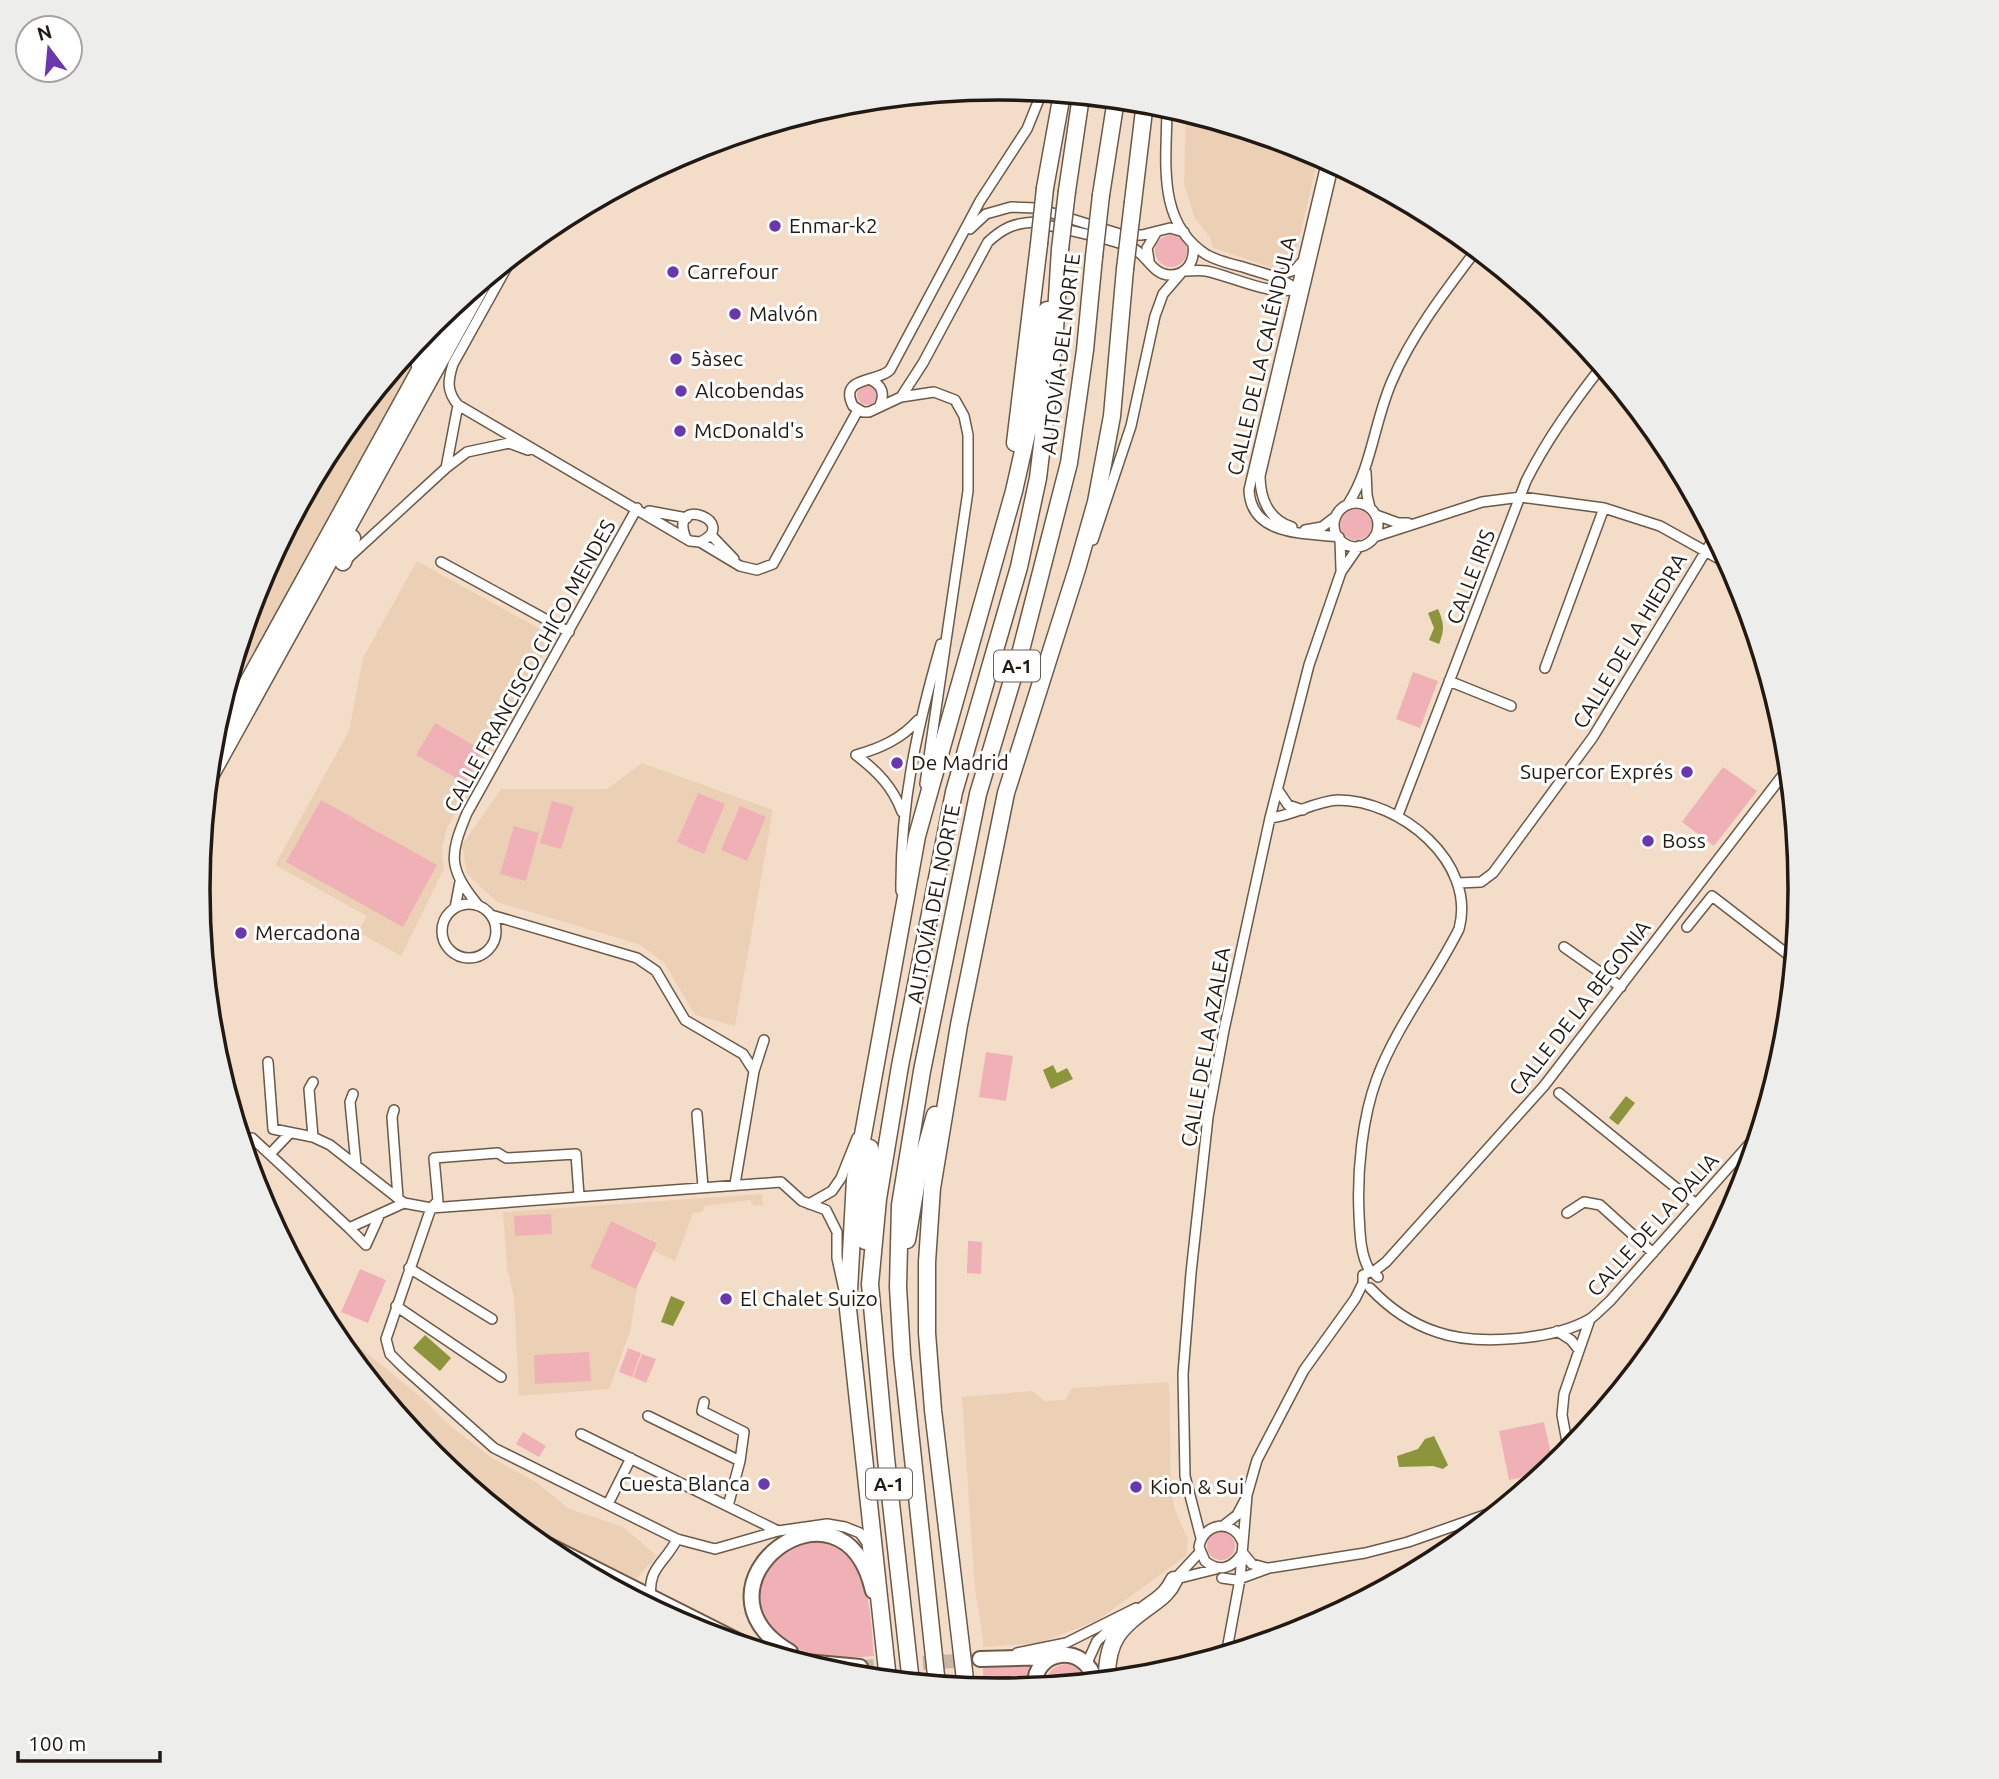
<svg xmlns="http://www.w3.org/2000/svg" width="1999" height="1779" viewBox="0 0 1999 1779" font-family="Ubuntu,sans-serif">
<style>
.built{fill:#ecd0b6}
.green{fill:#efb1b5}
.water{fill:#8c953b}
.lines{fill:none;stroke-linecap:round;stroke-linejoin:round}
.primary-tunnel{stroke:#c9b6a4;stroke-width:14;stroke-dasharray:14 7;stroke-linecap:butt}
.street-casing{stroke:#6c5948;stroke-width:12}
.primary-casing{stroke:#6c5948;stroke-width:18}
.highway-casing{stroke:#6c5948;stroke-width:19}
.street{stroke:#fff;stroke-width:9}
.primary{stroke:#fff;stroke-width:14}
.highway{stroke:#fff;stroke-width:16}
.highway-bridge-casing{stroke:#6c5948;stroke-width:19;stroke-linecap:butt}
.highway-bridge{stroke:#fff;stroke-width:16}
.poi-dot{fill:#6b37ae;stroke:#fff;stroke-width:2.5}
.labels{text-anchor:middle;stroke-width:6;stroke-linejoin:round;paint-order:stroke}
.shield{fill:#fff;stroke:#645f59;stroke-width:2}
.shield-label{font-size:19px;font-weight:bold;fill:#221a12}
.poi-label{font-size:21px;fill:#221a12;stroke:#fff;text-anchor:start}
.street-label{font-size:21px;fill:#221a12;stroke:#fff}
.rim{fill:none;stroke:#221a12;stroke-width:3.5}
</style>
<rect width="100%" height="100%" fill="#f3ddc8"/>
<path class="built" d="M1186 112 1307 149 1319 155 1295 256 1288 263 1273 268 1213 248 1210 237 1195 219 1184 184Z
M461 299 213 733 259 582 333 444 433 322Z
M417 561 540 629 546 649 447 828 442 849 444 869 401 956 358 932 367 916 275 865 349 731 363 658Z
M642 763 773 810 735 1026 695 1015 665 964 641 945 497 902 467 874 462 845 501 789H607Z
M762 1194 763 1206 753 1205 750 1200 705 1206 702 1212 693 1213 675 1261 654 1251 657 1242 611 1221 590 1267 637 1289 630 1332 609 1389 519 1396 514 1297 507 1268 503 1212Z
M315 1302 345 1335 422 1398 449 1425 492 1458 536 1482 568 1508 623 1527 657 1556 634 1581 524 1525 491 1505 432 1456 332 1335Z
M1169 1382 1171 1491 1175 1510 1188 1540 1186 1556 1098 1620 1040 1643 983 1647V1637L975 1590 962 1397 1032 1391 1045 1401 1065 1400 1072 1388Z"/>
<path class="green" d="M1155 251a16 16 0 1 1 32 0a16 16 0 1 1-32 0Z
M857 395a10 10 0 1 1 20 0a10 10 0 1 1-20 0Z
M1340 524a16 16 0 1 1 32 0a16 16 0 1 1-32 0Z
M1413 672 1438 681 1420 728 1396 719Z
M435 723 484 751 465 783 416 755Z
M1723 767 1757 791 1714 846 1682 822Z
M698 793 725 804 704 854 677 842Z
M321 800 437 865 403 927 286 862Z
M552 801 574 807 561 849 540 843Z
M740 806 766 817 747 861 721 850Z
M514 826 539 833 526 881 500 874Z
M986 1052 1013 1056 1006 1101 979 1097Z
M551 1214 552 1234 515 1236 514 1216Z
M611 1221 657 1243 636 1289 590 1267Z
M968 1241 982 1242 981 1274 967 1273Z
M360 1269 386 1280 368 1323 341 1312Z
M628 1348 641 1353 632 1377 619 1372Z
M589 1352 591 1381 535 1384 534 1355Z
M642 1354 656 1359 646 1383 633 1377Z
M1544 1422 1554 1467 1547 1472 1509 1480 1499 1431Z
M523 1432 546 1446 539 1457 516 1444Z
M1207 1546a14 14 0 1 1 28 0a14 14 0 1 1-28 0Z
M816 1540C821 1541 828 1541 833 1542 871 1557 871 1623 874 1656 838 1660 786 1657 764 1622 762 1618 761 1612 760 1606 753 1571 783 1545 816 1540Z
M1036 1661 1027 1681 1010 1677 983 1679V1667Z
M1067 1664 1080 1669 1086 1683 1045 1687C1046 1673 1053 1665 1067 1664Z"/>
<path class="water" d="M1438 609C1444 623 1445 629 1439 644L1429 640 1434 628 1428 613Z
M1053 1065 1057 1073 1067 1068 1073 1079 1051 1089 1043 1070Z
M1626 1096 1635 1103 1618 1125 1609 1118Z
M671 1296 685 1302 673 1326 661 1322Z
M425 1335 451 1358 440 1371 413 1348Z
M1434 1436 1448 1465 1443 1469 1433 1466 1399 1467 1397 1456 1418 1449 1425 1439Z"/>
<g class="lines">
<path class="primary-tunnel" d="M860 1667 972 1660"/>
<g class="street-casing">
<path id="street" d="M1167 106C1167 159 1155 222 1207 255 1218 261 1231 264 1243 267 1260 273 1285 277 1297 291
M1327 160 1249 490C1251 536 1304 533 1339 537
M970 229 986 214 1011 207 1036 208 1123 235H1142L1170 228 1184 232
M513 256 453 364C448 380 446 391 458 405L690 541 700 542 740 566 757 570 773 564 858 410
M1149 260 1147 248 1156 233
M1184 271C1191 271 1199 270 1206 271 1232 276 1273 298 1298 288
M1275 276 1295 270 1302 262
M414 344 417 371
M871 380C882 385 885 394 880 405
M901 397 923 363 988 242C1003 228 1014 223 1035 222 1065 230 1102 236 1131 247 1147 254 1152 275 1170 275 1188 275 1195 260 1193 245
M446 468 458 405
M1366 472 1367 495 1370 508
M1334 525a22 22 0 1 1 44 0a22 22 0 1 1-44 0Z
M1348 504C1372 467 1374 422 1392 381 1412 334 1446 290 1477 249
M649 511 687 518
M1376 515 1398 523H1408
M1292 527C1269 520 1260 499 1260 476L1334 163
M1305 530 1322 527 1335 517
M711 535 734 559
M685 536C670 494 741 523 700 542
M1374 537 1482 502 1521 497 1604 508 1660 526 1732 566
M1340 539 1341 569
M1093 540 1131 426 1155 316 1163 294 1181 273
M347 559 446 468 467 452 509 443 528 450
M441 562 569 632
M1545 668 1604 508
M1449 681 1511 706
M925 784 968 491V435L964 416 955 400 934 392 901 397 869 412H863L853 406C838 376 877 383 890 370L980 201 1027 129 1042 92
M1278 790 1288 805 1303 810
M902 812C893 787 877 771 856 755 881 748 901 739 918 720
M1398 815 1526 481C1547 439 1573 403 1602 366
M1270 818C1293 816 1315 801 1338 800 1400 800 1477 862 1459 929 1434 979 1397 1025 1377 1078 1362 1118 1357 1172 1359 1214 1360 1233 1360 1255 1370 1271
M1458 883 1481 882 1493 873 1593 737 1715 536
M901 891C900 805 917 727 941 644
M442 931a27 27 0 1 1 54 0a27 27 0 1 1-54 0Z
M478 905C448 868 449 856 467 813L637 508
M455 908 460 882
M491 915 637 958 656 971 685 1020 743 1054 754 1071 735 1184
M1687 927 1712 896 1795 960
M1564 947 1621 987
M268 1062 273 1129 313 1137 330 1145 404 1203 431 1208 438 1201 434 1158 498 1153 506 1158 576 1154 579 1196
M754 1071 764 1040
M313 1082 309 1089 313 1137
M1559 1093 1696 1204
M353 1094 350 1102 356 1165
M394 1110 392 1117 398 1198
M697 1114 703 1187
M252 1138 349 1228 404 1203
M270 1154 290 1133
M809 1204 832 1191 841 1178 857 1138
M1567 1213 1584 1202 1600 1205 1653 1253
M349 1228 366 1245 380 1214
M409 1268 492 1319
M1373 1272 1386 1262 1544 1086 1789 767
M1370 1288C1388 1307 1412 1324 1437 1332 1476 1346 1554 1340 1590 1319 1597 1314 1603 1307 1610 1301L1760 1132
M844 1290 837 1258V1232L826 1210 802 1201 781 1182 431 1208 386 1339 390 1354 403 1367 494 1448 677 1539 715 1549 778 1531 827 1524 845 1527 860 1533 867 1543 868 1552
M396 1306 501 1377
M1557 1331 1571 1340 1579 1350
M704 1402 702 1411 744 1432 740 1461
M648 1416 740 1461 728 1506
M581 1434 778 1531
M1569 1453 1562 1415 1564 1394 1590 1319
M608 1504 631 1458
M1223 1526 1237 1515 1245 1500
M1201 1538 1185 1476 1183 1374 1191 1273 1208 1117 1224 1030 1270 818 1309 665 1341 572 1359 546
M1242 1552 1252 1564 1267 1568
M1241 1555C1232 1568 1219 1573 1205 1561L1199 1547C1203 1523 1232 1518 1242 1541
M1222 1578 1236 1580 1269 1568 1365 1553 1408 1542 1502 1509
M1176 1579 1216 1569
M1173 1581 1200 1552
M651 1599C647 1567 665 1564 677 1539
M1017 1653 1066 1643 1136 1608
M1226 1655 1240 1579 1247 1495 1257 1460 1304 1370 1355 1299 1363 1283V1275L1372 1271 1378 1277
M1087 1663 1097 1641 1117 1623"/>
</g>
<g class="primary-casing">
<path id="primary" d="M528 1535 750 1647 806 1662 860 1667
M790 1652C678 1586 843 1460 873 1591
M980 1659 1052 1657
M982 1687 1008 1685 1027 1689
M1035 1688C1032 1648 1087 1642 1095 1682"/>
</g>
<g class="highway-casing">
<path id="highway" d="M1045 188 1062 94
M1067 191 1081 96
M1101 195 1116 99
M1133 202 1145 102
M1015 443 1039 244
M343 562 352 538
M211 749 458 301
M208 780 485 279
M907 1240 917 1180 935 1115
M865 1241 870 1148
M888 1680 848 1309 855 1179 917 836 1014 491 1028 429 1047 310
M1107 1681C1106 1639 1120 1627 1152 1604 1162 1597 1169 1591 1174 1580
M911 1683 886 1458 870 1284 878 1199 900 1066 954 792 1019 567 1038 478 1054 346 1060 249
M937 1685 902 1355 898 1287 900 1205 922 1071 978 794 1020 654 1069 463 1085 350 1094 257
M966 1688 933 1410 927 1333V1262L932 1188 959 1025 1006 793 1077 569 1096 502 1112 416 1125 269"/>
</g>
<use href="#street" class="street"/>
<use href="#primary" class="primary"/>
<use href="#highway" class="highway"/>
<g class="highway-bridge-casing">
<path id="highway-bridge" d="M1039 244 1045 188
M1060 249 1067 191
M1094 257 1101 195
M1125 269 1133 202"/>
</g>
<use href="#highway-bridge" class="highway-bridge"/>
</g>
<g class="poi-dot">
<circle cx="775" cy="226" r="7"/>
<circle cx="673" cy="272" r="7"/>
<circle cx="735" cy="314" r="7"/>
<circle cx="676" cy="359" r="7"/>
<circle cx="681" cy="391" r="7"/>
<circle cx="680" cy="431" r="7"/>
<circle cx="897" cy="763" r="7"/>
<circle cx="1687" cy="772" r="7"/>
<circle cx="1648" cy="841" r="7"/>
<circle cx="241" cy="933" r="7"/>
<circle cx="726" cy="1299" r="7"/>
<circle cx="764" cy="1484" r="7"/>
<circle cx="1136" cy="1487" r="7"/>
</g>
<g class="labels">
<g class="shield">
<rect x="994" y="650.5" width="46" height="31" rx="5"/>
<rect x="866" y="1468.5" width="46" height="31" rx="5"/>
</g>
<g class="shield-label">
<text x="1017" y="673">A-1</text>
<text x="889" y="1491">A-1</text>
</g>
<g class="poi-label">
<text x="789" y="233">Enmar-k2</text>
<text x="687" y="279">Carrefour</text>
<text x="749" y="321">Malvón</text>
<text x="690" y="366">5àsec</text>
<text x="695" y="398">Alcobendas</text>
<text x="694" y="438">McDonald's</text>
<text x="911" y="770">De Madrid</text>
<text x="1673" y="779" text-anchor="end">Supercor Exprés</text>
<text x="1662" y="848">Boss</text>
<text x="255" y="940">Mercadona</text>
<text x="740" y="1306">El Chalet Suizo</text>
<text x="750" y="1491" text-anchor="end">Cuesta Blanca</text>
<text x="1150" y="1494">Kion &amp; Sui</text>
</g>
<g class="street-label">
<text transform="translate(1061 354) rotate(-83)" y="7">AUTOVÍA DEL NORTE</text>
<text transform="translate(1262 356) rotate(-77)" y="7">CALLE DE LA CALÉNDULA</text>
<text transform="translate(1471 577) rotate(-69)" y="7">CALLE IRIS</text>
<text transform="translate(1630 641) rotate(-59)" y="7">CALLE DE LA HIEDRA</text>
<text transform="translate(530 666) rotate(-61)" y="7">CALLE FRANCISCO CHICO MENDES</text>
<text transform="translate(934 904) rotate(-79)" y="7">AUTOVÍA DEL NORTE</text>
<text transform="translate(1580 1008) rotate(-52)" y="7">CALLE DE LA BEGONIA</text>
<text transform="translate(1206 1047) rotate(-80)" y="7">CALLE DE LA AZALEA</text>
<text transform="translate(1653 1225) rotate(-48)" y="7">CALLE DE LA DALIA</text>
</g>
</g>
<path d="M0 0H1999V1779H0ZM210 889a789 789 0 1 1 1578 0a789 789 0 1 1-1578 0Z" fill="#ededec" fill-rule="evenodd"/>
<path class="rim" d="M210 889a789 789 0 1 1 1578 0a789 789 0 1 1-1578 0Z"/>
<g transform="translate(49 49) rotate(344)"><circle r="33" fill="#ffffff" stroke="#a7a3a0" stroke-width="2"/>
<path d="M0-5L12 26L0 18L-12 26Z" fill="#6b37ae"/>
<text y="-10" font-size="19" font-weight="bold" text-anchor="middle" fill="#221a12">N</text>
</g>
<path d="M18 1751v10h142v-10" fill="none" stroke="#221a12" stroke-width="3.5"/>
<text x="28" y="1751" font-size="21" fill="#221a12" stroke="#ffffff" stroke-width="5" paint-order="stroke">100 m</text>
</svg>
